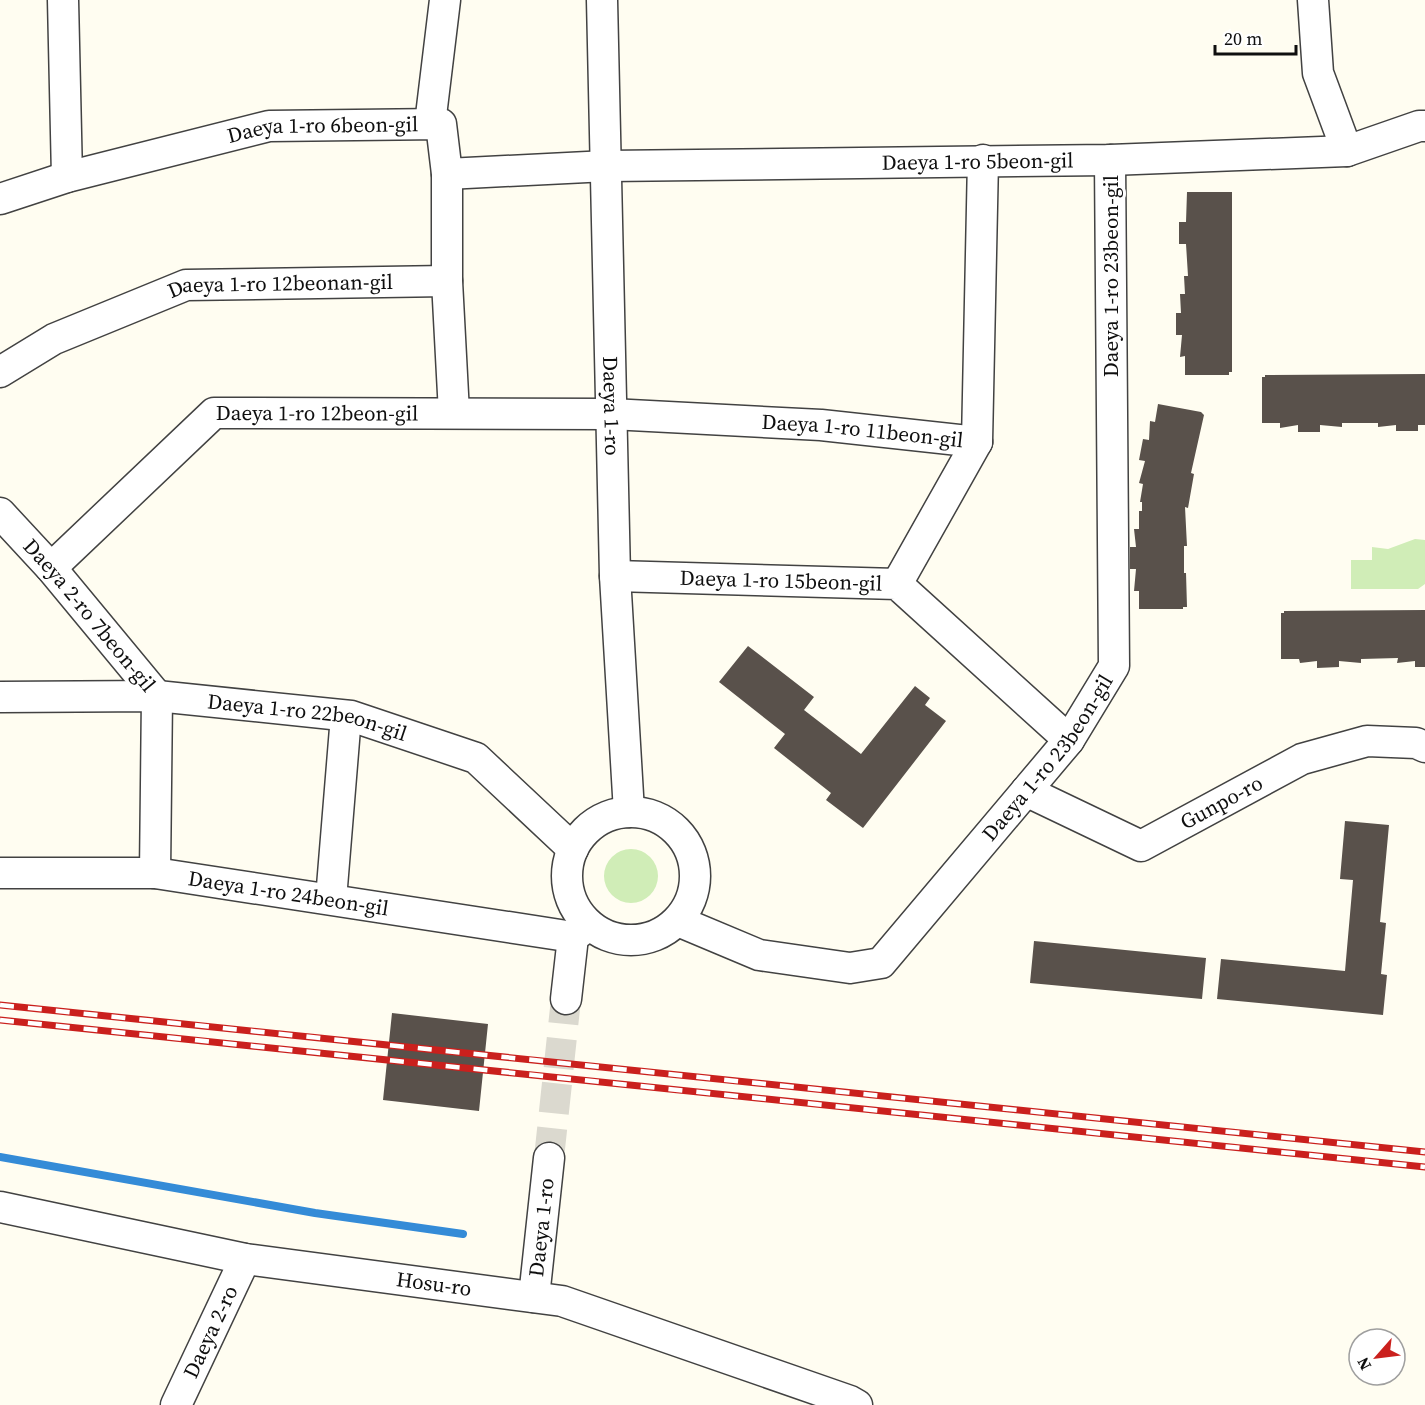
<svg xmlns="http://www.w3.org/2000/svg" width="1425" height="1405" viewBox="0 0 1425 1405" font-family="'Source Serif 4',serif">
<style>
.green{fill:#d0edb7}
.lines{fill:none;stroke-linecap:round;stroke-linejoin:round}
.stream{stroke:#348bd7;stroke-width:8}
.building{fill:#59514b}
.minor-tunnel{stroke:#dbd9cf;stroke-width:30;stroke-dasharray:30 15;stroke-linecap:butt}
.minor-casing{stroke:#424242;stroke-width:33}
.minor{stroke:#fff;stroke-width:30}
.rail-casing{stroke:#ca201d;stroke-width:7}
.rail{stroke:#fff;stroke-width:4.5;stroke-dasharray:14;stroke-linecap:butt}
.labels{text-anchor:middle;stroke-width:6;stroke-linejoin:round;paint-order:stroke}
.street-label{font-size:21px;fill:#0f0f0f;stroke:#fff}
</style>
<rect width="100%" height="100%" fill="#fffdf1"/>
<path class="green" d="M1415 539 1425 540V584L1418 589H1351V560H1372V547L1388 549Z
M604 876a27 27 0 1 1 54 0a27 27 0 1 1-54 0Z"/>
<g class="lines">
<path class="stream" d="M0 1157 315 1213 463 1234"/>
</g>
<path class="building" d="M1187 192H1232V372H1229V375H1185V356L1180 357 1182 335H1176V313H1181L1180 294H1185L1184 276H1188L1186 244H1179V222H1186Z
M1425 374V425H1418V431H1396V425L1378 427V423H1342V427L1320 425V432H1298V425L1280 428V423H1262V377H1265V375Z
M1158 404 1201 412 1204 415 1191 473 1194 474 1188 508 1185 507 1187 546H1184V573H1186L1187 607H1183V609H1139V591H1134L1136 569H1130V547H1136L1134 529H1139V511H1142V502H1140L1143 484 1139 483 1145 461 1139 460 1143 439 1149 440 1150 421 1155 422Z
M1425 610V667H1415V661L1397 663 1398 658 1361 659V663L1339 661V667L1317 668V661L1300 663 1299 659H1281V613H1284V611Z
M748 646 814 697 804 710 861 754 915 686 930 698 925 705 946 721 863 828 826 800 831 793 774 748 785 734 719 682Z
M1345 821 1389 825 1380 922 1386 923 1381 974 1387 975 1383 1015 1217 999 1221 959 1345 971 1353 880 1340 879Z
M1034 941 1206 958 1202 999 1030 983Z
M392 1013 488 1024 479 1111 383 1100Z"/>
<g class="lines">
<path class="minor-tunnel" d="M549 1158 566 999"/>
<g class="minor-casing">
<g id="minor">
<path d="M63 0 67 177"/>
<path id="s1" d="M602 0 615 576 629 812"/>
<path d="M1313 0 1318 73 1347 151"/>
<path d="M430 124 445 0"/>
<path id="s2" d="M0 199 67 177 269 126 441 124 447 174 607 166 1110 160 1347 151 1419 126H1425"/>
<path d="M447 281V174"/>
<path id="s3" d="M0 372 54 339 186 285 447 281 454 413"/>
<path id="s4" d="M0 513 51 568 157 696 155 873"/>
<path id="s5" d="M51 568 214 413 611 414 821 425 977 442 983 160"/>
<path id="s6" d="M615 576 897 584 1069 740"/>
<path d="M897 584 977 442"/>
<path id="s7" d="M0 697 157 696 351 716 476 758 573 849"/>
<path id="s8" d="M1026 791 1141 846 1302 759 1367 741 1416 743 1425 747"/>
<circle cx="631" cy="876" r="64"/>
<path id="s9" d="M0 873H155L573 937"/>
<path d="M331 899 346 716"/>
<path id="s10" d="M678 921 759 955 850 968 881 963 1069 740 1114 666 1110 160"/>
<path d="M566 999 573 937 589 925"/>
<path id="s11" d="M0 1207 245 1259 562 1301 850 1401 857 1405"/>
<path id="s12" d="M534 1297 549 1158"/>
<path id="s13" d="M176 1405 245 1259"/>
</g>
</g>
<use href="#minor" class="minor"/>
<g class="rail-casing">
<path id="rail" d="M0 1005 1425 1152
M0 1020 1425 1167"/>
</g>
<use href="#rail" class="rail"/>
</g>
<g class="labels">
<g class="street-label">
<text dy="7" stroke="none"><textPath href="#s2" startOffset="332">Daeya 1-ro 6beon-gil</textPath></text>
<text dy="7" stroke="none"><textPath href="#s2" startOffset="1032">Daeya 1-ro 5beon-gil</textPath></text>
<text transform="translate(1111 276) rotate(-90)" y="7">Daeya 1-ro 23beon-gil</text>
<text dy="7" stroke="none"><textPath href="#s3" startOffset="300">Daeya 1-ro 12beonan-gil</textPath></text>
<text dy="7" stroke="none"><textPath href="#s1" startOffset="406">Daeya 1-ro</textPath></text>
<text dy="7" stroke="none"><textPath href="#s5" startOffset="328">Daeya 1-ro 12beon-gil</textPath></text>
<text dy="7" stroke="none"><textPath href="#s5" startOffset="874">Daeya 1-ro 11beon-gil</textPath></text>
<text dy="7" stroke="none"><textPath href="#s6" startOffset="166">Daeya 1-ro 15beon-gil</textPath></text>
<text dy="7" stroke="none"><textPath href="#s4" startOffset="136">Daeya 2-ro 7beon-gil</textPath></text>
<text dy="7" stroke="none"><textPath href="#s7" startOffset="309">Daeya 1-ro 22beon-gil</textPath></text>
<text dy="7" stroke="none"><textPath href="#s10" startOffset="476">Daeya 1-ro 23beon-gil</textPath></text>
<text dy="7" stroke="none"><textPath href="#s8" startOffset="219">Gunpo-ro</textPath></text>
<text dy="7" stroke="none"><textPath href="#s9" startOffset="290">Daeya 1-ro 24beon-gil</textPath></text>
<text dy="7" stroke="none"><textPath href="#s12" startOffset="70">Daeya 1-ro</textPath></text>
<text dy="7" stroke="none"><textPath href="#s11" startOffset="441">Hosu-ro</textPath></text>
<text dy="7" stroke="none"><textPath href="#s13" startOffset="81">Daeya 2-ro</textPath></text>
</g>
</g>
<g transform="translate(1377 1357) rotate(242)"><circle r="28" fill="#ffffff" stroke="#9f9f9f" stroke-width="1.5"/>
<path d="M0-4.5L10 22L0 15L-10 22Z" fill="#ca201d"/>
<text y="-9" font-size="16" font-weight="bold" text-anchor="middle" fill="#0f0f0f">N</text>
</g>
<path d="M1215 45v9h81v-9" fill="none" stroke="#0f0f0f" stroke-width="3"/>
<text x="1224" y="45" font-size="18" fill="#0f0f0f" stroke="#ffffff" stroke-width="4.5" paint-order="stroke">20 m</text>
</svg>
